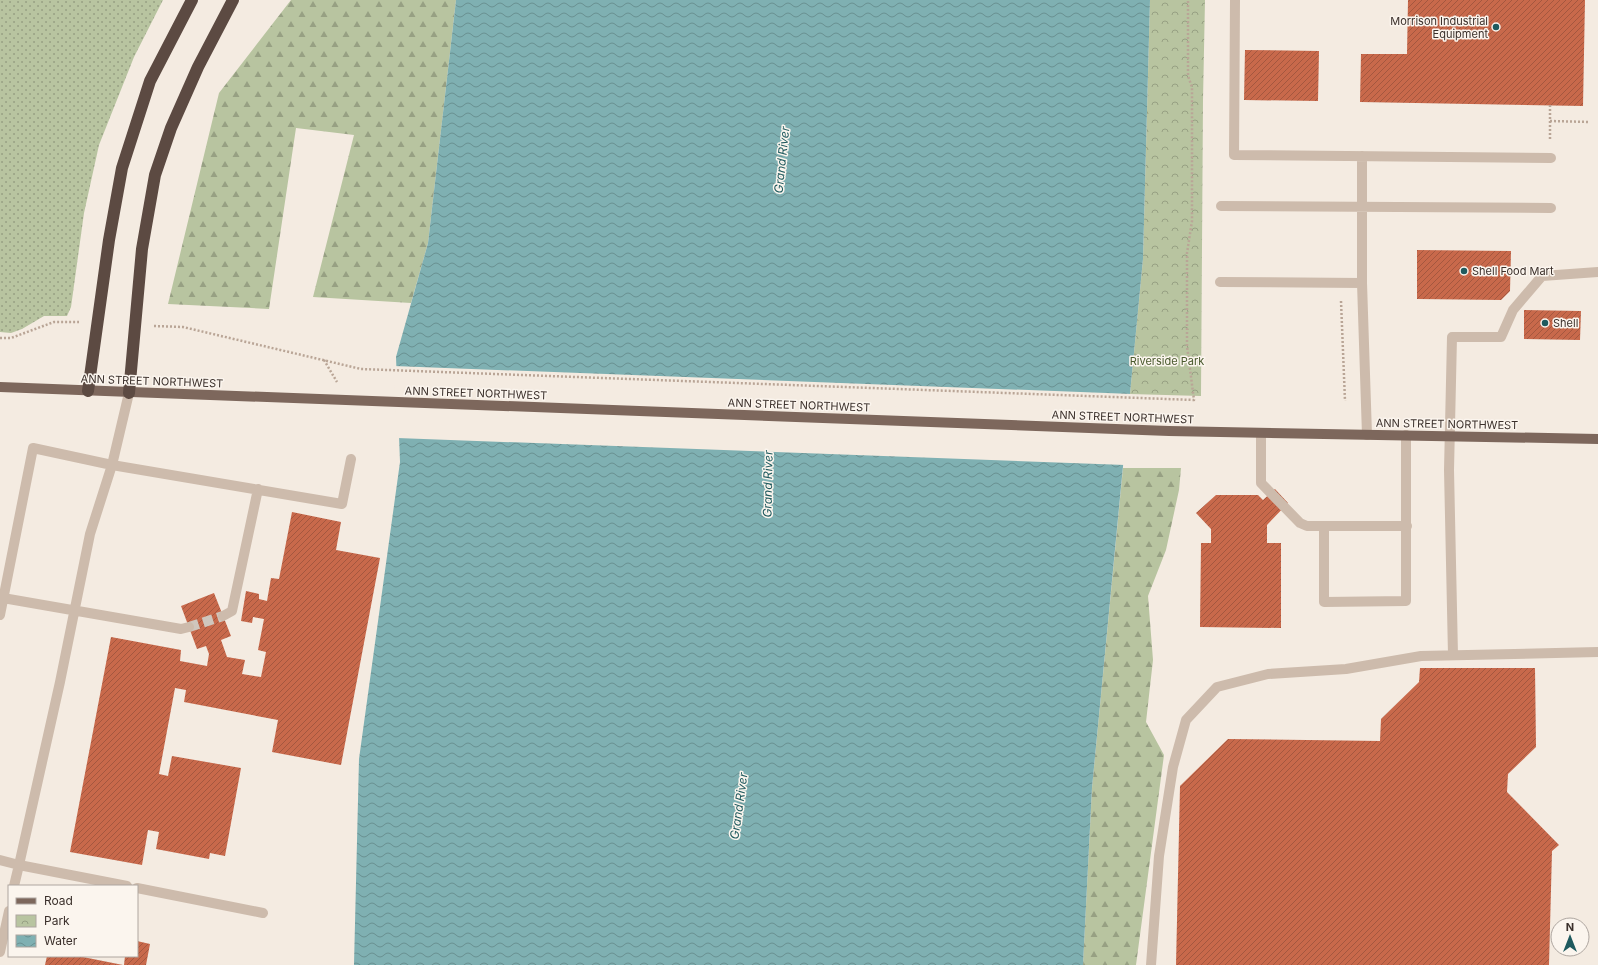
<svg xmlns="http://www.w3.org/2000/svg" width="1598" height="965" viewBox="0 0 1598 965" font-family="Inter,sans-serif">
<style>
.grass{fill:url(#grass-dots)}
.forest{fill:url(#forest-firs)}
.park{fill:url(#park-crowns)}
.water{fill:url(#water-waves)}
.pier{fill:#f4ebe1}
.building{fill:url(#building-hatch)}
.lines{fill:none;stroke-linecap:round;stroke-linejoin:round}
.minor-tunnel{stroke:#cfc6bd;stroke-width:10;stroke-dasharray:10 5;stroke-linecap:butt}
.path{stroke:#b9a596;stroke-width:2.5;stroke-dasharray:2 2;stroke-linecap:butt}
.minor{stroke:#cdbbac;stroke-width:10}
.major{stroke:#7d675c;stroke-width:10}
.highway{stroke:#5c4a42;stroke-width:12}
.poi-dot{fill:#1f5a5e;stroke:#fbf5ee;stroke-width:1.5}
.labels{text-anchor:middle;stroke-width:3;stroke-linejoin:round;paint-order:stroke}
.poi-label{font-size:11px;fill:#3b302b;stroke:#fbf5ee;text-anchor:start}
.park-label{font-size:11px;fill:#4a5a2e;stroke:#fbf5ee}
.street-label{font-size:11px;fill:#3b302b;stroke:#fbf5ee}
.water-label{font-size:12px;font-style:italic;fill:#1f5a5e;stroke:#fbf5ee}
</style>
<defs>
<pattern id="grass-dots" width="8" height="8" patternUnits="userSpaceOnUse"><rect width="8" height="8" fill="#b8c4a0"/><path d="M2 2h.1M6 6h.1" fill="none" stroke="#97a083" stroke-width="1.8" stroke-linecap="round"/></pattern>
<pattern id="forest-firs" width="22" height="20" patternUnits="userSpaceOnUse"><rect width="22" height="20" fill="#b8c4a0"/><path d="M5 1l3.5 6h-7zM16 11l3.5 6h-7z" fill="#97a083"/></pattern>
<pattern id="park-crowns" width="20" height="18" patternUnits="userSpaceOnUse"><rect width="20" height="18" fill="#b8c4a0"/><path d="M2 6a3 3 0 1 1 6 0M12 15a3 3 0 1 1 6 0" fill="none" stroke="#97a083"/></pattern>
<pattern id="water-waves" width="16" height="10" patternUnits="userSpaceOnUse"><rect width="16" height="10" fill="#7fb0b2"/><path d="M0 5q4-4 8 0t8 0" fill="none" stroke="#699091"/></pattern>
<pattern id="building-hatch" width="6" height="6" patternUnits="userSpaceOnUse"><rect width="6" height="6" fill="#c8694b"/><path d="M-1 1l2-2M0 6l6-6M5 7l2-2" fill="none" stroke="#a4573f"/></pattern>
</defs>
<rect width="100%" height="100%" fill="#f4ebe1"/>
<path class="grass" d="M0 0H163L134 57 99 145 84 213 71 307 67 316H44L22 329 11 333 0 332Z"/>
<path class="forest" d="M291 0H456L428 243 411 303 313 297 354 135 296 128 269 309 168 304 219 93Z
M1123 468H1181L1179 490 1166 550 1148 596 1153 660 1146 722 1164 755 1136 965H1083L1092 788Z"/>
<path class="park" d="M1150 0H1205L1203 100 1201 396 1130 394 1143 259Z"/>
<path class="water" d="M456 0H1150L1143 259 1092 788 1083 965H354L359 759 400 462 396 357 428 243Z"/>
<path class="pier" d="M394 366 1132 394 1125 465 397 438Z"/>
<path class="building" d="M1408 0H1585L1583 106 1360 102 1361 54H1407Z
M1245 50 1319 51 1318 101 1244 100Z
M1417 250 1511 251 1510 291 1501 300 1417 299Z
M1524 310 1581 311 1580 340 1524 339Z
M1275 489 1288 503 1267 525V543H1281V628L1200 627 1201 543H1211V529L1196 513 1216 495H1258L1263 500Z
M292 512 341 522 336 550 380 558 341 765 272 752 278 720 184 702 186 690 175 688 159 774 168 776 172 756 241 768 225 856 210 853 209 859 156 849 159 832 148 830 142 865 70 852 111 637 181 650 180 661 207 666 209 654 206 646 197 649 181 606 214 593 231 636 221 640 227 657 245 660 242 674 261 677 266 652 258 650 264 619 253 617 252 623 241 621 246 591 259 594V599L267 601 271 578 279 579Z
M1420 668H1535L1536 747 1508 774 1507 792 1559 845 1552 851 1549 965H1176L1180 786 1228 739 1380 741 1381 719 1419 682Z
M137 941 150 944 146 965H124L125 956H137Z
M47 956H78L123 965H45Z"/>
<g class="lines">
<path class="minor-tunnel" d="M189 627 223 616"/>
<path class="path" d="M1550 105V141
M1550 121 1590 122
M1341 301 1345 401
M154 326 183 327 361 369 1194 400 1187 346V253L1192 221V87L1188 76V0
M0 338H11L54 322H79
M324 360 337 382"/>
<path class="minor" d="M1235 0 1234 155 1551 158
M1362 156V283L1367 435
M1221 206 1551 208
M1220 282 1362 283
M1261 433V483L1300 523 1307 526H1407
M1324 526V602L1406 601V435
M3 598 181 629 189 627
M0 615 33 448 112 465 342 504 351 459
M223 616 232 611 258 489
M1453 655 1449 470 1452 337H1501L1513 310 1542 276 1598 272
M0 860 19 865 60 682 90 534 112 465 129 393
M14 886 19 865 127 886
M137 888 263 913
M0 952 9 911
M1151 965 1159 856 1173 767 1186 720 1217 687 1268 674 1346 669 1421 656 1598 652"/>
<path class="major" d="M0 387 1169 431 1598 439"/>
<path class="highway" d="M88 391 109 240 122 168 150 81 192 0
M129 393 142 249 155 175 171 128 198 67 233 0"/>
</g>
<g class="poi-dot">
<circle cx="1496" cy="27" r="4"/>
<circle cx="1464" cy="271" r="4"/>
<circle cx="1545" cy="323" r="4"/>
</g>
<g class="labels">
<g class="poi-label">
<text x="1488" y="25" text-anchor="end">Morrison Industrial<tspan x="1488" dy="13">Equipment</tspan></text>
<text x="1472" y="275">Shell Food Mart</text>
<text x="1553" y="327">Shell</text>
</g>
<g class="park-label">
<text x="1167" y="365">Riverside Park</text>
</g>
<g class="street-label">
<text transform="translate(152 381) rotate(2)" y="4">ANN STREET NORTHWEST</text>
<text transform="translate(476 393) rotate(2)" y="4">ANN STREET NORTHWEST</text>
<text transform="translate(799 405) rotate(2)" y="4">ANN STREET NORTHWEST</text>
<text transform="translate(1123 417) rotate(2)" y="4">ANN STREET NORTHWEST</text>
<text transform="translate(1447 424) rotate(1)" y="4">ANN STREET NORTHWEST</text>
</g>
<g class="water-label">
<text transform="translate(782 160) rotate(-84)" y="4">Grand River</text>
<text transform="translate(768 484) rotate(-89)" y="4">Grand River</text>
<text transform="translate(739 806) rotate(-82)" y="4">Grand River</text>
</g>
</g>
<rect x="8" y="885" width="130" height="72" fill="#fbf5ee" stroke="#aea6a0"/>
<rect x="16" y="898" width="20" height="6" fill="#7d675c" stroke="#aea6a0"/>
<text x="44" y="905" font-size="12" fill="#3b302b">Road</text>
<rect x="16" y="915" width="20" height="12" fill="url(#park-crowns)" stroke="#aea6a0"/>
<text x="44" y="925" font-size="12" fill="#3b302b">Park</text>
<rect x="16" y="935" width="20" height="12" fill="url(#water-waves)" stroke="#aea6a0"/>
<text x="44" y="945" font-size="12" fill="#3b302b">Water</text>
<g transform="translate(1570 937)"><circle r="19" fill="#fbf5ee" stroke="#aea6a0"/>
<path d="M0-3L7 15L0 10L-7 15Z" fill="#1f5a5e"/>
<text y="-6" font-size="11" font-weight="bold" text-anchor="middle" fill="#3b302b">N</text>
</g>
</svg>
